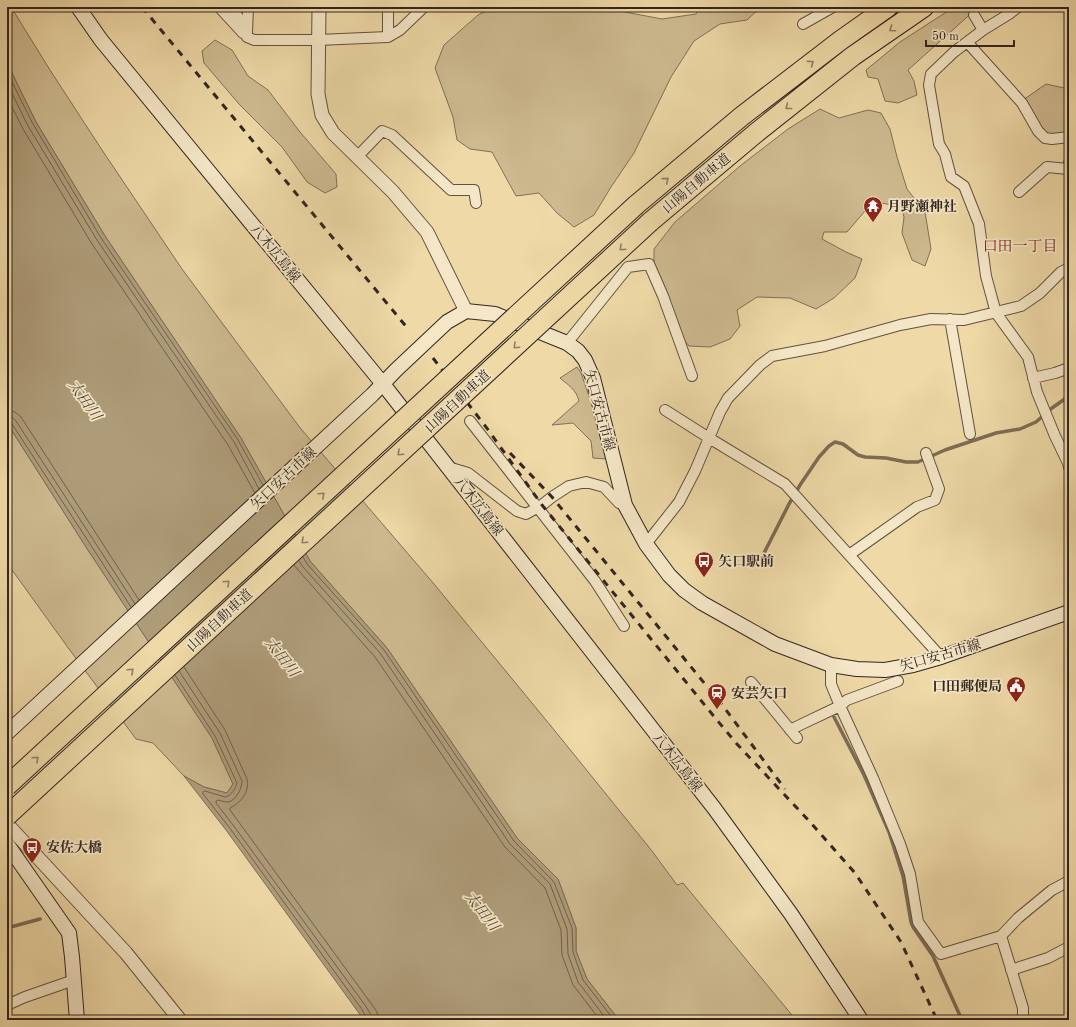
<svg xmlns="http://www.w3.org/2000/svg" width="1076" height="1027" viewBox="0 0 1076 1027" font-family="'Old Standard TT','Noto Serif JP',serif">
<style>
.green{fill:#ceba90;stroke:#807058}
.water{fill:#ae9c79;stroke:#7c6c55}
.lines{fill:none;stroke-linecap:round;stroke-linejoin:round}
.shore{stroke:#70604c;stroke-width:1}
.stream{stroke:#7c6c55;stroke-width:3.5}
.minor-tunnel{stroke:#c8b58c;stroke-width:10;stroke-dasharray:10 5;stroke-linecap:butt}
.minor-casing{stroke:#615242;stroke-width:12}
.tertiary-casing{stroke:#615242;stroke-width:15}
.secondary-casing{stroke:#322520;stroke-width:16}
.motorway-casing{stroke:#322520;stroke-width:21}
.minor{stroke:#f4e6c6;stroke-width:10}
.tertiary{stroke:#f4e6c6;stroke-width:13}
.secondary{stroke:#f4e6c6;stroke-width:14}
.motorway{stroke:#eed9a7;stroke-width:19}
.rail{stroke:#322520;stroke-width:3;stroke-dasharray:7 7;stroke-linecap:butt}
.motorway-bridge-casing{stroke:#322520;stroke-width:21;stroke-linecap:butt}
.motorway-bridge{stroke:#eed9a7;stroke-width:19}
.oneway{stroke:#907f64}
.labels{text-anchor:middle;stroke-width:3.5;stroke-linejoin:round;paint-order:stroke}
.street-label{font-size:14px;fill:#322520;stroke:#f4e6c6}
.poi-label{font-size:14px;font-weight:bold;fill:#322520;stroke:#f4e6c6;text-anchor:start}
.neighbourhood-label{font-size:15px;fill:#7a1f14;stroke:#f4e6c6}
.water-label{font-size:15px;font-style:italic;fill:#57493b;stroke:#f4e6c6}
</style>
<rect width="100%" height="100%" fill="#eed9a7"/>
<filter id="stains"><feTurbulence type="fractalNoise" baseFrequency=".005" numOctaves="4"/><feColorMatrix values="0 0 0 0 .2 0 0 0 0 .09 0 0 0 0 .02 0 0 0 .5 -.17"/></filter>
<radialGradient id="worn" r=".72"><stop offset=".6" stop-color="#630" stop-opacity="0"/><stop offset="1" stop-color="#630" stop-opacity=".3"/></radialGradient>
<path class="green" d="M7 7H11L50 70 102 150 182 269 301 429 434 584 555 731 652 851 677 885 683 883 796 1020H619L587 979 576 951V928L558 879 517 838 387 648 310 561 241 438 105 236 36 122 7 63Z
M495 7H619L625 12 662 19 696 14 700 7H761L747 20 720 24 694 41 671 77 634 153 611 187 594 215 574 227 557 213 539 193 516 196 492 152 470 149 457 140 453 117 435 68 444 45 478 15Z
M954 7H1000L999 8 976 9 908 70 914 81 917 95 898 103 885 101 878 79 868 77 866 70 900 42Z
M215 40 232 50 248 76 268 90 300 132 336 174 337 187 325 193 307 182 282 147 239 104 204 63 202 51Z
M1046 84 1069 89V129L1067 133 1049 134 1040 130 1023 100Z
M820 109 839 118 868 110 881 113 890 129 897 157 907 189 925 212 931 249 925 266 912 260 902 233 904 217 901 207 877 202 865 211 847 232H824L822 239 846 252 862 259 855 278 834 298 816 309 790 298 757 297 737 310 740 326 730 339 710 347 689 346 679 334 654 267V249L675 222 740 166 788 129Z
M577 367 581 373C591 401 600 429 606 459L593 458 591 441 573 423 552 425 579 401C576 389 568 385 560 378Z
M7 423 86 547 212 738 233 784 227 793 204 787 184 776 153 743 136 739 69 649 7 563Z"/>
<path class="water" d="M7 63 36 122 105 236 241 438 310 561 387 648 517 838 558 879 576 928V951L587 979 619 1020H364L226 830 184 776 204 787 227 793 233 784 212 738 86 547 7 423Z"/>
<g class="lines">
<path class="shore" d="M7 72 33 124 101 238 238 440 263 485
M7 83 28 126 97 240 234 442 259 489
M7 97 23 129 92 244 228 445 255 493
M7 410 15 412 21 417 139 600
M7 416 12 417 16 421 135 604
M7 421 10 422 12 424 131 607
M303 557 307 564 384 650 514 841 554 882 572 928 573 952 583 980 614 1020
M299 561 303 567 380 653 510 844 550 884 567 929 568 954 578 982 607 1020
M294 565 299 571 375 657 505 847 545 888 561 930 562 955 573 985 600 1020
M184 667 225 730 247 779C250 791 241 803 230 808V810L370 1002 377 1012 378 1020
M179 671 220 733 242 781C242 788 236 801 228 802 225 802 221 801 218 800L216 801V803L233 825 365 1005 371 1015 372 1020
M175 675 215 736 237 783C236 788 231 796 225 797L205 791 203 792V794L229 827 361 1008 366 1017 367 1020"/>
<path class="stream" d="M761 559 789 504 800 485 819 457 829 446 835 442 843 444 858 455 865 457 886 458 906 462H918L945 450 996 433 1020 429 1036 422 1052 408 1069 396
M834 717 864 775 889 832 903 876 911 922 913 927 933 956 962 1020
M7 928 40 919"/>
<path class="minor-tunnel" d="M968 7 974 15"/>
<g class="minor-casing">
<path id="minor" d="M219 7 243 33
M232 7 239 19 247 37 254 40H318L388 37 400 30 424 7
M1018 7 1009 14 983 30 954 52 931 74 929 85 939 144 945 154 951 177 964 186 979 224 986 276 996 313 1028 357 1037 392 1055 436 1068 463 1069 467
M974 15 983 30
M803 24 833 7
M247 33 248 7
M388 37V7
M967 42 1022 103 1038 131 1045 138 1052 139 1069 137
M357 157 382 131 392 135 451 190H474L476 203
M1019 192 1047 167 1068 169 1069 163
M950 319 970 434
M567 343 628 267 649 264 663 296 692 376
M1033 378 1055 373 1069 368
M665 410 709 438 785 484 941 657
M470 421 595 581 624 626
M448 467 468 473 517 511 526 514 542 505 552 497 569 486 586 482 604 487 619 503 625 505
M646 544 679 502 695 471 720 412 728 398 760 365 772 356 825 346 900 325 931 319 964 320 1021 306 1040 293 1061 272 1069 268
M849 555 917 507 935 500 939 489 926 453
M898 681 847 700 840 706 873 778 900 844 910 874 918 922 941 954 1001 936 1018 918 1052 890 1069 881
M751 682 797 738
M790 730 802 724 840 706 831 684V665
M1001 936 1023 1008V1020
M1011 970 1048 958 1069 947
M7 1005 25 997 74 980"/>
</g>
<g class="tertiary-casing">
<path id="tertiary" d="M319 7 318 94 322 115 333 133 393 192 427 232 466 311
M7 824 126 953 180 1020"/>
</g>
<g class="secondary-casing">
<path id="secondary" d="M78 7 101 40 383 384 714 808 791 914 861 1020
M7 733 372 395 396 370 447 322 466 311 495 314 567 343 578 351 585 360 593 378 625 505 646 544 669 575 684 590 702 603 775 644 831 665 857 669 885 670 913 665 941 657 1069 612
M7 844 69 933 72 957 77 1020"/>
</g>
<g class="motorway-casing">
<path id="motorway" d="M636 205 742 116 841 40 888 7
M650 222 756 133 853 56 924 7"/>
</g>
<use href="#minor" class="minor"/>
<use href="#tertiary" class="tertiary"/>
<use href="#secondary" class="secondary"/>
<use href="#motorway" class="motorway"/>
<path class="rail" d="M142 7 409 330
M433 358 486 427 542 505 712 714 736 743 811 823 855 873 901 942 937 1020
M510 453 552 497 723 706 785 789"/>
<g class="motorway-bridge-casing">
<path id="motorway-bridge" d="M7 786 636 205
M7 816 650 222"/>
</g>
<use href="#motorway-bridge" class="motorway-bridge"/>
</g>
<defs><path id="oneway-chevron" d="M-2-3.5L2.5 0L-2 3.5" fill="none" stroke-width="1.6" stroke-linecap="round" stroke-linejoin="round"/></defs>
<g class="oneway">
<use href="#oneway-chevron" transform="translate(892 29) rotate(145)"/>
<use href="#oneway-chevron" transform="translate(811 63) rotate(-37)"/>
<use href="#oneway-chevron" transform="translate(788 107) rotate(142)"/>
<use href="#oneway-chevron" transform="translate(666 180) rotate(-40)"/>
<use href="#oneway-chevron" transform="translate(622 248) rotate(137)"/>
<use href="#oneway-chevron" transform="translate(516 346) rotate(137)"/>
<use href="#oneway-chevron" transform="translate(400 453) rotate(137)"/>
<use href="#oneway-chevron" transform="translate(322 495) rotate(-43)"/>
<use href="#oneway-chevron" transform="translate(304 541) rotate(137)"/>
<use href="#oneway-chevron" transform="translate(227 583) rotate(-43)"/>
<use href="#oneway-chevron" transform="translate(131 671) rotate(-43)"/>
<use href="#oneway-chevron" transform="translate(36 759) rotate(-43)"/>
</g>
<defs>
<g id="temple-pin" transform="scale(1)"><path d="M0 17L-7.5 6A9.5 9.5 0 1 1 7.5 6Z" fill="#8f2418" stroke="#f4e6c6"/><path d="M0-6L5-2H3V0L6.5 2.5H4V6H1.5V3h-3V6H-4V2.5H-6.5L-3 0V-2H-5Z" fill="#fff"/></g>
<g id="bus-pin" transform="scale(1)"><path d="M0 17L-7.5 6A9.5 9.5 0 1 1 7.5 6Z" fill="#8f2418" stroke="#f4e6c6"/><path d="M-5-6H5V4H4V6H2V4H-2V6H-4V4H-5ZM-3.5-4V0h7V-4ZM-3.5 1.2v1.5H-2V1.2ZM2 1.2v1.5H3.5V1.2Z" fill="#fff"/></g>
<g id="civic-pin" transform="scale(1)"><path d="M0 17L-7.5 6A9.5 9.5 0 1 1 7.5 6Z" fill="#8f2418" stroke="#f4e6c6"/><path d="M-.6-6.5H3V-4.5H.6V-3L4-1V1h2V6H-6V1h2V-1L-.6-3ZM-1.2 2.5V6h2.4V2.5Z" fill="#fff"/></g>
<g id="station-pin" transform="scale(1)"><path d="M0 17L-7.5 6A9.5 9.5 0 1 1 7.5 6Z" fill="#8f2418" stroke="#f4e6c6"/><path d="M-3-6H3Q5-6 5-4V2Q5 4 3 4L4.5 6H3L1.5 4h-3L-3 6H-4.5L-3 4Q-5 4-5 2V-4Q-5-6-3-6ZM-3.5-4v3h7v-3ZM-3.5 1v1.5H-2V1ZM2 1v1.5H3.5V1Z" fill="#fff"/></g>
</defs>
<g fill-rule="evenodd">
<use href="#temple-pin" x="873" y="206"/>
<use href="#bus-pin" x="704" y="561"/>
<use href="#civic-pin" x="1016" y="686"/>
<use href="#station-pin" x="717" y="693"/>
<use href="#bus-pin" x="32" y="847"/>
</g>
<g class="labels">
<g class="street-label">
<text transform="translate(696 183) rotate(-40)" y="5">山陽自動車道</text>
<text transform="translate(276 253) rotate(51)" y="5">八木広島線</text>
<text transform="translate(457 401) rotate(-43)" y="5">山陽自動車道</text>
<text transform="translate(600 410) rotate(75)" y="5">矢口安古市線</text>
<text transform="translate(283 478) rotate(-43)" y="5">矢口安古市線</text>
<text transform="translate(479 506) rotate(52)" y="5">八木広島線</text>
<text transform="translate(219 620) rotate(-43)" y="5">山陽自動車道</text>
<text transform="translate(940 655) rotate(-16)" y="5">矢口安古市線</text>
<text transform="translate(678 762) rotate(52)" y="5">八木広島線</text>
</g>
<g class="poi-label">
<text x="887" y="211">月野瀬神社</text>
<text x="718" y="566">矢口駅前</text>
<text x="1002" y="691" text-anchor="end">口田郵便局</text>
<text x="731" y="698">安芸矢口</text>
<text x="46" y="852">安佐大橋</text>
</g>
<g class="neighbourhood-label">
<text x="1020" y="251">口田一丁目</text>
</g>
<g class="water-label">
<text transform="translate(85 400) rotate(55)" y="5">太田川</text>
<text transform="translate(282 657) rotate(52)" y="5">太田川</text>
<text transform="translate(482 911) rotate(52)" y="5">太田川</text>
</g>
</g>
<rect width="1076" height="1027" fill="none" stroke="#eed9a7" stroke-width="24"/>
<rect x="8" y="8" width="1060" height="1011" fill="none" stroke="#322520" stroke-width="2"/>
<rect x="12" y="12" width="1052" height="1003" fill="none" stroke="#322520"/>
<path d="M926 40v6h88v-6" fill="none" stroke="#322520" stroke-width="2"/>
<text x="932" y="40" font-size="12" fill="#322520" stroke="#f4e6c6" stroke-width="3" paint-order="stroke">50 m</text>
<rect width="100%" height="100%" filter="url(#stains)"/>
<rect width="100%" height="100%" fill="url(#worn)"/>
</svg>
